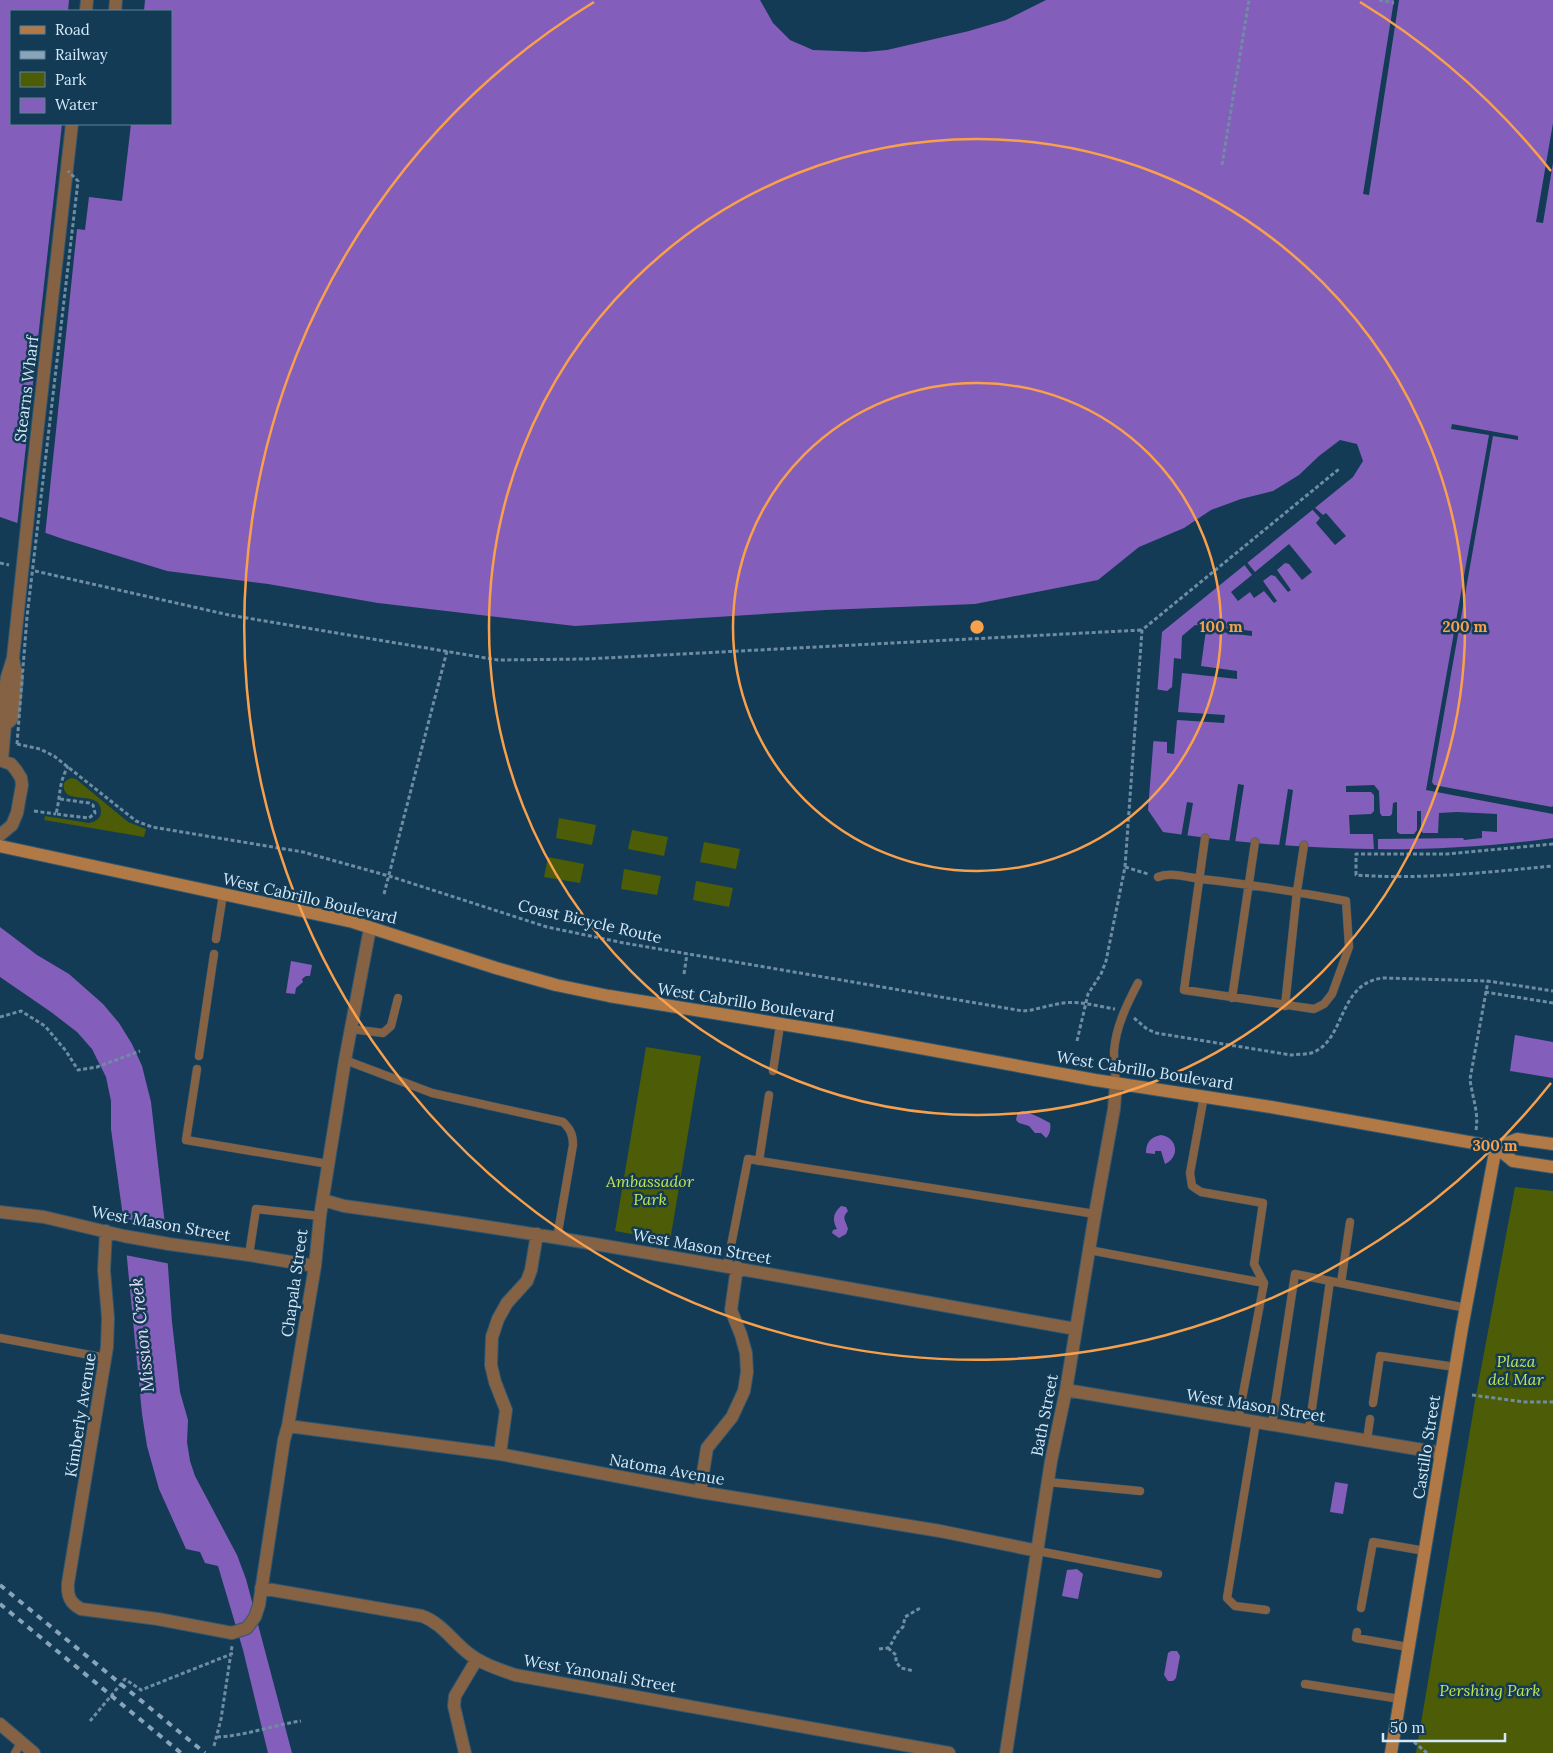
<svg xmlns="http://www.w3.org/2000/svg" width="1553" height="1753" viewBox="0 0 1553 1753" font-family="Lora,serif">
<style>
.green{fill:#4c5c07}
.water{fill:#845ebb;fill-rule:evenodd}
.pier{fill:#133b55}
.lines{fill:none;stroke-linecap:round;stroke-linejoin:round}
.service-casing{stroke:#32576f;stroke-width:9}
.minor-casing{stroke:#32576f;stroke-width:14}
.secondary-casing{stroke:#32576f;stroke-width:14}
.path{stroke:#6e8da3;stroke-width:3;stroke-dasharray:4 2.5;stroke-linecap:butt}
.service{stroke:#866244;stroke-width:8}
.minor{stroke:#866244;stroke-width:12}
.secondary{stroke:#b17946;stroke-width:12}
.rail{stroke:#88a4b9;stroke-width:4;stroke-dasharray:6 6;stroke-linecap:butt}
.path-bridge{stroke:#6e8da3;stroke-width:3;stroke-dasharray:4 2.5;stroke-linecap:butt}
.ring{fill:none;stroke:#f9a04c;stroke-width:2.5}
.labels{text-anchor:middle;stroke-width:5;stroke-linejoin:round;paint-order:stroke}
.street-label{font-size:16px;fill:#d4e9fa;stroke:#133b55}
.park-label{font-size:16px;font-style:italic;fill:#c3e452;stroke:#133b55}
.water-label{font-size:18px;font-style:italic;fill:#e4dbf4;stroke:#133b55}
.centre{fill:#f9a04c;stroke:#133b55;stroke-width:2.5}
.ring-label{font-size:15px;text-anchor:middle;font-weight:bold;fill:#f9a04c;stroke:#133b55;stroke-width:5;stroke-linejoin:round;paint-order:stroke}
</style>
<rect width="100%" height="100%" fill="#133b55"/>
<path class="green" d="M71 778 76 779 128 822 146 829 144 837 44 820 45 816 89 823C93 822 96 821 99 818 101 815 101 814 101 810 99 793 76 801 67 794 64 791 63 788 64 783L67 780Z
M559 818 596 825 592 845 556 838Z
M632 830 668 837 664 856 628 849Z
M704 842 740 849 736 869 700 862Z
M548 857 584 864 580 883 544 877Z
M624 869 661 876 657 895 621 889Z
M696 881 733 888 729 907 693 900Z
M646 1047 701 1056 670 1241 615 1231Z
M1515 1187 1553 1191V1753H1416L1475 1401Z"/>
<path class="water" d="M0 0H760L773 23 790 40 813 50 865 52 887 50 969 31 1006 20 1046 0H1553V838C1424 856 1292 851 1163 832L1148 810 1162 632 1353 477 1363 461 1357 444 1340 440 1319 456 1299 475 1273 491 1241 499 1211 510 1184 528 1139 547 1098 580 975 604 825 610 575 626 378 603 268 584 167 571 63 539 0 517ZM11 11H171V124H11Z
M0 927 37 955 69 974 103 1004 119 1023 132 1044 142 1066 151 1102 165 1225 172 1322 180 1392 188 1420 187 1442 190 1461 195 1476 237 1555 246 1579 292 1753H268L243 1650 218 1566 205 1563 200 1552 186 1549 159 1489 147 1446 142 1414 123 1217 111 1129V1101L106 1077 92 1049 77 1032 51 1012 0 977Z
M291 961 312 965 310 976H306L302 979 303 982 296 988 295 994 286 993Z
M1515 1035 1553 1042V1078L1510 1071Z
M1022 1111C1033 1114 1041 1118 1050 1123 1051 1128 1050 1135 1046 1138L1041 1133H1035L1029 1126 1019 1123 1016 1120 1017 1115Z
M1161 1135C1178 1138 1180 1157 1165 1164L1161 1151H1155V1154L1146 1153C1146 1143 1150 1137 1161 1135Z
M841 1206 846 1207 848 1211C841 1218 846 1221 848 1229L846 1234 839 1238 832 1233 833 1230 837 1229C832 1220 833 1213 841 1206Z
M1335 1482 1348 1484 1343 1514 1330 1512Z
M1077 1569 1083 1574 1078 1599 1062 1596 1067 1570Z
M1171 1651H1177L1180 1656 1176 1678 1173 1681H1168L1164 1675 1168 1653Z"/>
<path class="pier" d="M69 0H145L144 11H68Z
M1394 0H1399L1369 195 1363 194Z
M1553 123V163L1543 223 1536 222Z
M62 124H131L122 201 89 197 85 230 77 229 45 536 17 526Z
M1452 424 1518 436V440L1493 436 1432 782 1434 785 1552 807 1553 806V814L1426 790 1489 435 1451 429Z
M1313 506 1323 515 1326 513 1346 536 1335 545 1316 523 1320 518 1311 508Z
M1289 544 1312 572 1302 580 1289 564 1285 563 1277 570 1291 590 1288 592 1275 576 1271 575 1263 581 1277 601 1274 603 1264 591 1254 598 1250 592 1238 601 1231 592 1252 575 1243 563 1246 561 1255 572Z
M1195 625 1252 631V636L1206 630 1201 666 1237 671V679L1182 673 1178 712 1225 715 1224 723 1177 720 1174 754 1167 753V742L1151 741 1155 689 1167 691 1172 687 1174 658 1181 659 1182 636Z
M1238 784 1244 785 1235 843H1229Z
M1374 785 1379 791 1380 813 1382 816H1390L1392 814 1393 803 1397 802V832L1400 834H1414L1417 830V811H1421V831L1423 833H1438L1439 813 1457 812 1497 814V832L1482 831V838L1464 840 1463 838 1378 839V851H1374L1373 834H1350L1349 815 1371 814 1374 811V795L1371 792H1346V786Z
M1288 789 1293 790 1285 847 1279 846Z
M1187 802 1193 803 1187 838 1181 837Z
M121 1218 167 1226 171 1264 125 1255Z"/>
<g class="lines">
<g class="service-casing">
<path id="service" d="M1158 877C1170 872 1187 877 1200 879 1249 884 1298 892 1346 901L1349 947 1332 994 1324 1004 1314 1009 1184 990 1205 838
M216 939 223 894
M1232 998 1255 842
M1285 1006 1297 891 1304 845
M351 1029 383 1033 391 1026 398 998
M199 1056 214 954
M345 1060 432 1093 563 1122C570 1129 573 1134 573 1145L557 1238
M197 1069 186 1140 328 1164
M773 1071 780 1025
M1116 1083C1115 1073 1114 1061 1114 1051 1116 1026 1127 1004 1138 983
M1204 1096 1190 1173 1192 1186 1201 1192 1263 1203 1254 1264 1264 1283 1238 1420
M759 1161 769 1095
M1089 1250 1264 1283
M249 1255 256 1209 320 1216
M727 1266 748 1159 1095 1214
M1341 1283 1350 1222
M0 1338 106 1358
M1373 1403 1380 1356 1455 1367
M1256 1422 1227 1598 1235 1606 1266 1610
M1272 1424 1295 1274 1466 1308
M1309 1429 1330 1281
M1367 1440 1370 1419
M1048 1482 1140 1491
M1038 1551 1158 1574
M1361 1608 1373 1542 1425 1551
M1357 1632 1356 1638 1408 1647
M1305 1684 1400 1699
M15 1753 21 1743"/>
</g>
<g class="minor-casing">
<path id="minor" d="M86 11 87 0
M115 11 116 0
M5 725 11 720 13 715 17 679 13 658
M0 760 11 764 16 770 21 778 22 785 17 813 12 825 0 835
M2 760 5 725 2 718V706L7 677 13 658 32 478 72 124
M323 1200 344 1206C589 1239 832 1286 1076 1329
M0 1212 44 1217 124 1236 169 1244 249 1255 315 1266
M106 1231 104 1270 108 1318 107 1347 68 1583C67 1596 70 1603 81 1609L158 1619 232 1633 247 1628 255 1617 259 1605 284 1440 288 1426 315 1266 320 1216 345 1060 370 928
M1066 1390 1441 1453
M288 1426 500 1454 700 1492 940 1531 1038 1551
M500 1454 506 1410 495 1382 491 1365 492 1337 498 1319 507 1303 527 1281 531 1270 537 1234
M700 1492 707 1448 732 1417 744 1391 747 1372 746 1353 741 1335 731 1310 737 1267
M261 1588 422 1616C441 1623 452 1640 468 1653 482 1664 498 1669 515 1675L949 1753
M0 1724 34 1753
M465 1753 454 1706 455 1696 477 1659
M1006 1753 1051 1461 1066 1390 1095 1214 1114 1109 1116 1083"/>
</g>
<g class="secondary-casing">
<path id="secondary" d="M0 846 353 922 496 968 556 985 609 996 849 1035 1095 1080 1271 1107 1474 1143 1496 1147 1513 1161 1553 1167
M1496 1147 1517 1139 1553 1144
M1391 1753 1462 1328 1496 1147"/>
</g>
<path class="path" d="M1379 0 1394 3
M1222 165 1249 0
M0 563 9 565
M35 571 229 615 498 660 586 659 1142 630
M17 744 40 749 54 756 136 821 152 827 303 852 389 876 547 927 624 943 1023 1011C1036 1010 1049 1005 1063 1003 1080 1001 1097 1006 1115 1009
M60 799 89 803 93 805 95 813 89 818 56 814C61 794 58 785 68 766
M34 811 56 814
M1553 844 1447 854H1356V875C1422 880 1488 872 1553 866
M1125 867 1148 874
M384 894 447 651
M684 974 687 954
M1485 992 1553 1003
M0 1017 21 1011 45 1026 66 1051 78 1070 97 1067 140 1051
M1134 1018 1147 1029 1156 1033 1291 1055C1298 1054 1307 1055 1314 1052 1346 1038 1338 983 1383 978L1488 981 1553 991
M1077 1041 1088 994 1101 974 1106 961 1125 867 1142 630 1339 469
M1476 1130C1479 1112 1472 1097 1470 1079L1488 981
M1472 1395 1524 1402H1553
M888 1648 896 1655V1662L901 1668 914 1671
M879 1649 888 1648C895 1640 894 1634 903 1627L905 1617 922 1607
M90 1721 125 1679 141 1690 234 1653
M217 1737C245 1736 273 1725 301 1721
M1414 1742 1427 1753
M214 1746 221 1719 232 1646"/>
<use href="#service" class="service"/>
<use href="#minor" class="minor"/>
<use href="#secondary" class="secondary"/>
<path class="rail" d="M0 1585 205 1753
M0 1604 181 1753"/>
<path class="path-bridge" d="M17 744 27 617 78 181 68 171"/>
</g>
<g class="ring">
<circle cx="977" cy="627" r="244"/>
<circle cx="977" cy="627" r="488"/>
<path d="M1551 1083A733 733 0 1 1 594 2M1360 2A733 733 0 0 1 1551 171"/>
</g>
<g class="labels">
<g class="street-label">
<text transform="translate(26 389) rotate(-83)" y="6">Stearns Wharf</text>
<text transform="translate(310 898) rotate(13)" y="6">West Cabrillo Boulevard</text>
<text transform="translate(590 921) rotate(13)" y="6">Coast Bicycle Route</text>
<text transform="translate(746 1002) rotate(9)" y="6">West Cabrillo Boulevard</text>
<text transform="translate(1145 1070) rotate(9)" y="6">West Cabrillo Boulevard</text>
<text transform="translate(161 1223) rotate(10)" y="6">West Mason Street</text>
<text transform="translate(702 1246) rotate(10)" y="6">West Mason Street</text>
<text transform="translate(294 1283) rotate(-82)" y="6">Chapala Street</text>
<text transform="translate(1256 1405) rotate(9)" y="6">West Mason Street</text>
<text transform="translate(80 1415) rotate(-81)" y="6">Kimberly Avenue</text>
<text transform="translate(1044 1415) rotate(-79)" y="6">Bath Street</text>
<text transform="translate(1426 1447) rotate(-81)" y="6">Castillo Street</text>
<text transform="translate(667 1469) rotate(10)" y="6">Natoma Avenue</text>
<text transform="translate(600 1673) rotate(10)" y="6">West Yanonali Street</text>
</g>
<g class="park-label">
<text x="650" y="1187">Ambassador<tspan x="650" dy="18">Park</tspan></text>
<text x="1516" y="1367">Plaza<tspan x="1516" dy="18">del Mar</tspan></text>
<text x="1490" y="1696">Pershing Park</text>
</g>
<g class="water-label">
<text transform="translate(142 1335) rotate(-96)" y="6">Mission Creek</text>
</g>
</g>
<circle cx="977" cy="627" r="8" class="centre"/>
<g class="ring-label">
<text x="1221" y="632">100 m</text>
<text x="1465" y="632">200 m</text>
<text x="1495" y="1151">300 m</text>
</g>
<rect x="10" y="10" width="162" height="115" fill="#133b55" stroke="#608197"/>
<rect x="20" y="26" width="25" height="8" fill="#b17946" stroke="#608197"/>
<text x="55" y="35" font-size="15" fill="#d4e9fa">Road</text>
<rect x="20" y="51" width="25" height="8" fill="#88a4b9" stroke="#608197"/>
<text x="55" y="60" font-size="15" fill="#d4e9fa">Railway</text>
<rect x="20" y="72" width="25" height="15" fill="#4c5c07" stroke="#608197"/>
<text x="55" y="85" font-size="15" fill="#d4e9fa">Park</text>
<rect x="20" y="98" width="25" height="15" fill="#845ebb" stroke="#608197"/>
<text x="55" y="110" font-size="15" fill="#d4e9fa">Water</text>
<path d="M1383 1733v8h122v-8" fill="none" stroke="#d4e9fa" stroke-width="2.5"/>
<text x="1390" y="1733" font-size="15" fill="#d4e9fa" stroke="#133b55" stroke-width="4" paint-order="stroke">50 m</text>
</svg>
